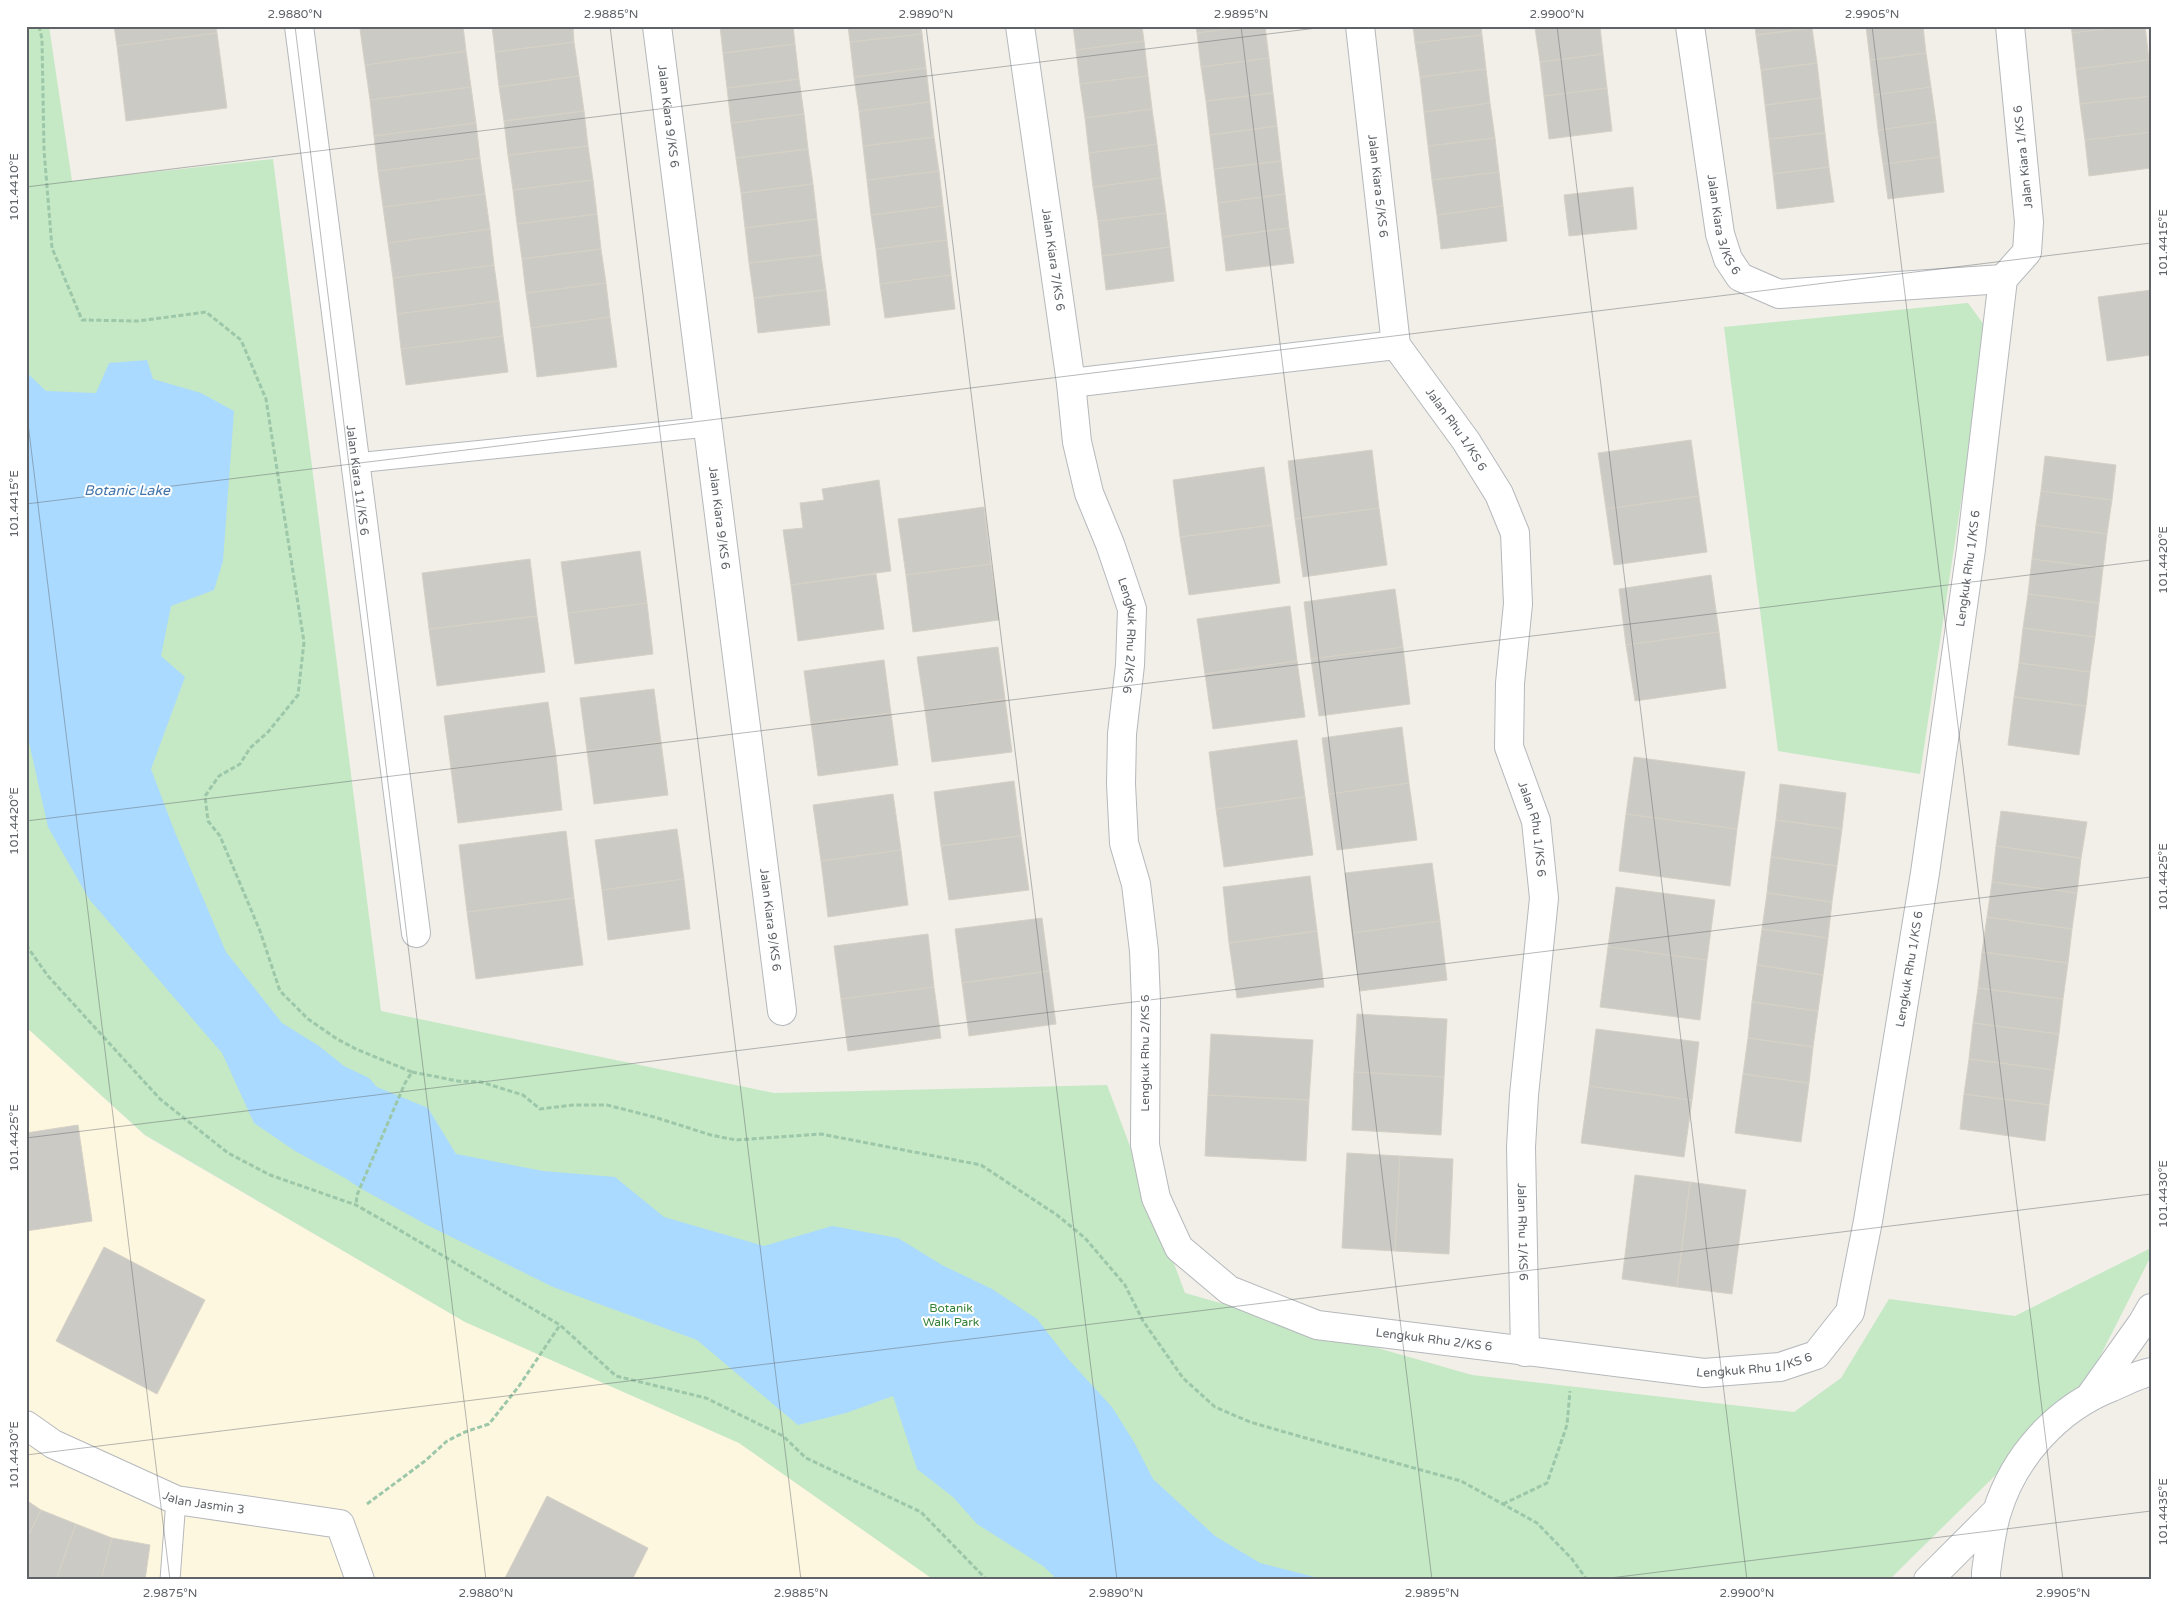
<svg xmlns="http://www.w3.org/2000/svg" width="2177" height="1606" viewBox="0 0 2177 1606" font-family="'Varela Round',sans-serif">
<style>
.commercial{fill:#fef7e0}
.green{fill:#c5e8c5}
.water{fill:#aadaff}
.building{fill:#cccac5;stroke:#d6d1c6}
.lines{fill:none;stroke-linecap:round;stroke-linejoin:round}
.lane-casing{stroke:#b5b8bc;stroke-width:21}
.street-casing{stroke:#b5b8bc;stroke-width:30}
.secondary-casing{stroke:#b6babf;stroke-width:30}
.path{stroke:#9cc7a9;stroke-width:3;stroke-dasharray:5 2.5;stroke-linecap:butt}
.lane{stroke:#fff;stroke-width:19}
.street{stroke:#fff;stroke-width:28}
.secondary{stroke:#fff;stroke-width:28}
.ticks{fill:none;stroke:#5f6368;stroke-width:1;stroke-opacity:0.45}
.labels{text-anchor:middle;stroke-width:4;stroke-linejoin:round;paint-order:stroke}
.street-label{font-size:12px;fill:#5f6368;stroke:#fff}
.park-label{font-size:12px;fill:#348238;stroke:#fff}
.water-label{font-size:14px;font-style:italic;fill:#4174aa;stroke:#fff}
.neatline{fill:none;stroke:#5f6368;stroke-width:2}
.ticks-label{font-size:12px;text-anchor:middle;fill:#5f6368}
</style>
<rect width="100%" height="100%" fill="#f1efe8"/>
<path class="commercial" d="M26 1027 145 1136 465 1322 739 1443 934 1580H26Z"/>
<path class="green" d="M26 26H49L72 181 273 159 381 1011 774 1093 1107 1085 1185 1293 1472 1375 1794 1412 1841 1378 1889 1299 2015 1316 2151 1248V1256L2084 1388 1889 1580H934L739 1443 465 1322 145 1135 26 1027Z
M1968 303 1987 329 1920 774 1778 751 1724 327Z"/>
<path class="water" d="M147 360 153 379 201 393 234 411 223 561 214 590 171 606 161 656 185 677 151 769 174 830 226 952 282 1023 319 1046 344 1066 369 1078 377 1087 428 1108 456 1154 543 1171 615 1177 664 1217 764 1246 832 1226 898 1238 942 1265 992 1289 1037 1319 1068 1359 1112 1407 1134 1442 1153 1479 1215 1536 1260 1563 1314 1577 1394 1580H1058L1043 1566 977 1524 953 1497 917 1469 893 1396 846 1413 798 1425 697 1340 553 1287 427 1225 360 1188 345 1178 295 1151 254 1123 222 1053 89 899 48 827 26 729V372L46 391 96 393 109 363Z"/>
<path class="building" d="M114 26H216L217 33 117 46Z
M383 26H463L466 51 365 65 360 29Z
M492 26H573L574 42 495 52Z
M720 26H793L795 44 723 53Z
M848 26H921L922 34 850 42Z
M1073 26H1142L1144 41 1076 50Z
M1196 26H1250L1197 33Z
M1250 26H1265L1269 58 1201 67 1197 33Z
M1413 26H1481L1482 35 1415 43Z
M1550 26H1600L1603 54 1540 62 1535 28Z
M1755 26H1812V28L1756 35Z
M1866 26H1923L1926 53 1870 60Z
M2071 26H2129L2072 33Z
M2129 26H2145L2149 60 2076 69 2072 33Z
M1812 28 1817 63 1761 70 1756 35Z
M217 33 227 108 126 121 117 46Z
M922 34 926 68 854 77 850 42Z
M1482 35 1486 69 1420 77 1415 43Z
M1144 41 1148 76 1080 84 1076 50Z
M574 42 579 76 499 87 495 52Z
M795 44 799 79 727 88 723 53Z
M466 51 471 87 370 100 365 65Z
M1926 53 1931 87 1874 95 1870 60Z
M1603 54 1607 88 1544 96 1540 62Z
M1269 58 1273 93 1206 101 1201 67Z
M2149 60 2151 96 2080 104 2076 69Z
M1817 63 1821 98 1765 105 1761 70Z
M926 68 930 102 859 111 854 77Z
M1486 69 1490 103 1424 112 1420 77Z
M579 76 584 111 504 121 499 87Z
M1148 76 1152 109 1085 118 1080 84Z
M799 79 804 114 731 123 727 88Z
M471 87 476 123 374 136 370 100Z
M1931 87 1936 122 1878 130 1874 95Z
M1607 88 1612 131 1549 139 1544 96Z
M1273 93 1277 126 1210 135 1206 101Z
M2151 96V132L2085 140 2080 104Z
M1821 98 1825 133 1769 139 1765 105Z
M930 102 934 137 863 146 859 111Z
M1490 103 1495 138 1428 146 1424 112Z
M1152 109 1157 144 1089 153 1085 118Z
M584 111 588 146 508 155 504 121Z
M804 114 808 149 736 158 731 123Z
M1936 122 1940 157 1883 164 1878 130Z
M476 123 480 158 378 171 374 136Z
M1277 126 1281 161 1214 169 1210 135Z
M2151 132V168L2089 176 2085 140Z
M1825 133 1829 167 1773 174 1769 139Z
M934 137 939 171 867 180 863 146Z
M1495 138 1499 172 1432 180 1428 146Z
M1157 144 1161 178 1093 187 1089 153Z
M588 146 593 180 513 190 508 155Z
M808 149 813 184 741 193 736 158Z
M1940 157 1944 192 1888 199 1883 164Z
M480 158 485 194 383 207 378 171Z
M1281 161 1285 194 1218 203 1214 169Z
M1829 167 1834 202 1777 209 1773 174Z
M939 171 943 206 871 215 867 180Z
M1499 172 1503 206 1437 215 1432 180Z
M1161 178 1166 213 1098 221 1093 187Z
M593 180 597 214 517 224 513 190Z
M813 184 817 219 745 228 741 193Z
M1633 187 1637 229 1569 236 1564 195Z
M485 194 490 229 388 243 383 207Z
M1285 194 1289 228 1222 237 1218 203Z
M943 206 947 240 876 249 871 215Z
M1503 206 1507 241 1441 249 1437 215Z
M1166 213 1170 247 1102 256 1098 221Z
M597 214 601 249 522 259 517 224Z
M817 219 821 255 749 263 745 228Z
M1289 228 1294 263 1226 271 1222 237Z
M490 229 494 265 393 278 388 243Z
M947 240 951 275 880 284 876 249Z
M1170 247 1174 281 1106 290 1102 256Z
M601 249 606 283 526 293 522 259Z
M821 255 826 290 754 298 749 263Z
M494 265 499 301 397 314 393 278Z
M951 275 955 309 885 318 880 284Z
M606 283 610 317 531 328 526 293Z
M826 290 830 325 758 333 754 298Z
M2151 290V355L2107 361 2098 297Z
M499 301 503 336 401 349 397 314Z
M610 317 617 367 537 377 531 328Z
M503 336 508 372 406 385 401 349Z
M1691 440 1699 496 1606 509 1598 453Z
M1372 450 1379 508 1295 519 1288 461Z
M2045 456 2116 465 2112 500 2041 491Z
M1264 467 1272 525 1180 537 1173 480Z
M879 480 891 571 791 585 783 530 803 528 800 503 824 500 822 489Z
M2041 491 2112 500 2107 534 2036 525Z
M1699 496 1707 552 1614 565 1606 509Z
M984 507 991 564 906 575 898 519Z
M1379 508 1387 565 1303 577 1295 519Z
M1272 525 1280 583 1189 595 1180 537Z
M2036 525 2107 534 2103 568 2032 559Z
M640 551 647 603 568 613 561 562Z
M530 559 537 616 429 629 422 573Z
M2032 559 2103 568 2099 603 2028 594Z
M991 564 999 620 913 632 906 575Z
M876 574 884 629 798 641 791 585Z
M1711 575 1719 632 1626 645 1619 589Z
M1395 589 1403 647 1311 659 1304 602Z
M2028 594 2099 603 2095 637 2023 628Z
M647 603 653 654 575 664 568 613Z
M1290 606 1297 661 1205 674 1197 619Z
M537 616 545 672 437 686 429 629Z
M2023 628 2095 637 2090 672 2019 663Z
M1719 632 1726 688 1635 701 1626 645Z
M998 647 1005 699 925 710 917 657Z
M1403 647 1410 704 1319 716 1311 659Z
M884 660 891 713 811 723 804 671Z
M1297 661 1305 717 1213 729 1205 674Z
M2019 663 2090 672 2086 706 2014 697Z
M654 689 661 742 587 751 580 698Z
M2014 697 2086 706 2079 755 2008 745Z
M1005 699 1012 752 932 762 925 710Z
M548 702 556 756 451 769 444 716Z
M891 713 898 765 818 776 811 723Z
M1402 727 1409 783 1329 794 1322 738Z
M1297 740 1305 797 1216 809 1209 752Z
M661 742 668 795 594 804 587 751Z
M556 756 562 810 458 823 451 769Z
M1634 757 1745 772 1737 829 1626 814Z
M1014 781 1021 836 941 846 934 792Z
M1409 783 1417 840 1337 850 1329 794Z
M1780 784 1846 793 1842 829 1776 820Z
M893 794 901 850 821 861 813 805Z
M1305 797 1313 855 1224 867 1216 809Z
M2001 811 2087 822 2081 858 1996 846Z
M1626 814 1737 829 1730 886 1619 871Z
M1776 820 1842 829 1837 866 1771 857Z
M677 829 684 879 602 890 595 840Z
M566 831 574 898 467 912 459 845Z
M1021 836 1029 890 949 900 941 846Z
M1996 846 2081 858 2077 893 1992 882Z
M901 850 908 905 828 917 821 861Z
M1771 857 1837 866 1832 902 1767 893Z
M1432 863 1440 921 1352 933 1345 873Z
M1310 876 1317 931 1229 943 1223 887Z
M684 879 690 929 608 940 602 890Z
M1992 882 2077 893 2072 929 1987 917Z
M1616 887 1715 900 1707 960 1608 947Z
M1767 893 1832 902 1828 938 1762 929Z
M574 898 583 965 476 979 467 912Z
M1987 917 2072 929 2068 963 1982 952Z
M1042 918 1049 971 962 983 955 929Z
M1440 921 1447 980 1360 991 1352 933Z
M1762 929 1828 938 1823 975 1757 965Z
M1317 931 1324 987 1237 998 1229 943Z
M928 934 934 987 841 999 834 946Z
M1608 947 1707 960 1700 1020 1600 1007Z
M1982 952 2068 963 2063 999 1978 988Z
M1757 965 1823 975 1818 1011 1752 1002Z
M1049 971 1056 1024 969 1036 962 983Z
M934 987 941 1038 848 1051 841 999Z
M1978 988 2063 999 2059 1034 1973 1023Z
M1752 1002 1818 1011 1813 1047 1748 1038Z
M1357 1014 1447 1019 1444 1077 1354 1072Z
M1973 1023 2059 1034 2054 1070 1969 1059Z
M1596 1029 1699 1042 1692 1100 1589 1086Z
M1211 1034 1313 1040 1309 1100 1208 1095Z
M1748 1038 1813 1047 1809 1083 1743 1074Z
M1969 1059 2054 1070 2049 1105 1964 1094Z
M1354 1072 1444 1077 1441 1135 1352 1130Z
M1743 1074 1809 1083 1801 1142 1735 1133Z
M1589 1086 1692 1100 1684 1157 1581 1143Z
M1964 1094 2049 1105 2045 1141 1960 1129Z
M1208 1095 1309 1100 1306 1161 1205 1156Z
M78 1125 92 1221 26 1231V1133Z
M1347 1153 1400 1156 1395 1251 1342 1248Z
M1400 1156 1453 1159 1449 1254 1395 1251Z
M1635 1175 1690 1182 1677 1287 1622 1279Z
M1690 1182 1746 1190 1732 1294 1677 1287Z
M104 1247 205 1300 157 1394 56 1341Z
M547 1496 648 1548 632 1580H504Z
M26 1500 41 1510 26 1540Z
M41 1510 76 1524 56 1580H26V1540Z
M76 1524 112 1538 101 1580H56Z
M112 1538 150 1545 145 1580H101Z"/>
<g class="lines">
<g class="lane-casing">
<path id="lane" d="M356 463 707 427
M170 1580 176 1500"/>
</g>
<g class="street-casing">
<g id="street">
<path id="s1" d="M299 26 416 933"/>
<path id="s2" d="M657 26 782 1011"/>
<path id="s3" d="M1020 26 1071 383 1077 442 1089 493 1110 544 1132 609 1130 665 1122 734 1121 784 1124 843 1136 884 1144 951 1146 1002 1145 1145 1156 1198 1179 1248 1229 1290 1317 1325 1704 1373 1780 1367 1816 1355 1850 1312 1868 1221 1925 873 1971 549 2003 279"/>
<path id="s4" d="M1360 26 1396 345 1466 441 1499 494 1515 533 1518 604 1510 683 1509 747 1536 821 1544 898 1524 1095 1521 1147 1525 1352"/>
<path id="s5" d="M1690 26 1720 234 1728 259 1740 277 1779 294 2003 279"/>
<path d="M2003 279 2027 252 2029 222 2010 26"/>
<path d="M1071 383 1396 345"/>
<path id="s6" d="M26 1425 53 1444 176 1500 340 1524 360 1580"/>
</g>
</g>
<g class="secondary-casing">
<path id="secondary" d="M2091 1395 2143 1322 2151 1308
M1928 1580 1996 1512
M1986 1580V1572C1989 1552 1991 1531 1997 1512 2014 1456 2058 1408 2112 1387 2124 1382 2138 1374 2151 1372"/>
</g>
<path class="path" d="M39 26 42 39 44 150 52 248 82 320 138 321 206 312 241 340 266 399 304 642 298 695 268 732 250 748 240 764 219 776 205 796 208 821 220 836 260 931 280 991 308 1019 337 1039 356 1049 412 1072 405 1083 357 1195 356 1205
M26 945 48 976 160 1099 228 1153 270 1175 356 1205 391 1225 560 1325 616 1376 706 1398 783 1436 806 1458 921 1512 987 1580
M412 1072 458 1081 481 1082 523 1095 540 1109 573 1105H607L654 1117 711 1135 736 1140 821 1134 981 1165 1057 1215 1085 1238 1125 1285 1143 1321 1183 1378 1215 1407 1250 1422 1302 1437 1461 1481 1537 1523 1572 1559 1587 1580
M367 1504 425 1461 447 1441 465 1432 489 1424 519 1386 560 1325
M1503 1504 1547 1483 1567 1425 1570 1391"/>
<use href="#lane" class="lane"/>
<use href="#street" class="street"/>
<use href="#secondary" class="secondary"/>
</g>
<path class="ticks" d="M295 26 486 1580M610 26 801 1580M926 26 1117 1580M1241 26 1432 1580M1557 26 1747 1580M1872 26 2063 1580M26 187 1333 26M26 407 170 1580M26 504 2151 243M26 821 2151 560M26 1138 2151 877M26 1455 2151 1194M1594 1580 2151 1511"/>
<g class="labels">
<g class="street-label">
<text dy="4" stroke="none"><textPath href="#s2" startOffset="91">Jalan Kiara 9/KS 6</textPath></text>
<text transform="translate(2023 157) rotate(-96)" y="4">Jalan Kiara 1/KS 6</text>
<text dy="4" stroke="none"><textPath href="#s4" startOffset="161">Jalan Kiara 5/KS 6</textPath></text>
<text dy="4" stroke="none"><textPath href="#s5" startOffset="202">Jalan Kiara 3/KS 6</textPath></text>
<text dy="4" stroke="none"><textPath href="#s3" startOffset="236">Jalan Kiara 7/KS 6</textPath></text>
<text dy="4" stroke="none"><textPath href="#s4" startOffset="425">Jalan Rhu 1/KS 6</textPath></text>
<text dy="4" stroke="none"><textPath href="#s1" startOffset="458">Jalan Kiara 11/KS 6</textPath></text>
<text dy="4" stroke="none"><textPath href="#s2" startOffset="496">Jalan Kiara 9/KS 6</textPath></text>
<text dy="4" stroke="none"><textPath href="#s3" startOffset="2716">Lengkuk Rhu 1/KS 6</textPath></text>
<text dy="4" stroke="none"><textPath href="#s3" startOffset="622">Lengkuk Rhu 2/KS 6</textPath></text>
<text dy="4" stroke="none"><textPath href="#s4" startOffset="845">Jalan Rhu 1/KS 6</textPath></text>
<text dy="4" stroke="none"><textPath href="#s2" startOffset="901">Jalan Kiara 9/KS 6</textPath></text>
<text dy="4" stroke="none"><textPath href="#s3" startOffset="2311">Lengkuk Rhu 1/KS 6</textPath></text>
<text transform="translate(1145 1053) rotate(-90)" y="4">Lengkuk Rhu 2/KS 6</text>
<text dy="4" stroke="none"><textPath href="#s4" startOffset="1250">Jalan Rhu 1/KS 6</textPath></text>
<text dy="4" stroke="none"><textPath href="#s3" startOffset="1522">Lengkuk Rhu 2/KS 6</textPath></text>
<text dy="4" stroke="none"><textPath href="#s3" startOffset="1845">Lengkuk Rhu 1/KS 6</textPath></text>
<text dy="4" stroke="none"><textPath href="#s6" startOffset="196">Jalan Jasmin 3</textPath></text>
</g>
<g class="park-label">
<text x="951" y="1312">Botanik<tspan x="951" dy="14">Walk Park</tspan></text>
</g>
<g class="water-label">
<text x="127" y="495">Botanic Lake</text>
</g>
</g>
<rect width="2177" height="1606" fill="none" stroke="#ffffff" stroke-width="55"/>
<rect x="28" y="28" width="2122" height="1550" class="neatline"/>
<g class="ticks-label">
<text x="295" y="18">2.9880°N</text>
<text x="611" y="18">2.9885°N</text>
<text x="926" y="18">2.9890°N</text>
<text x="1241" y="18">2.9895°N</text>
<text x="1557" y="18">2.9900°N</text>
<text x="1872" y="18">2.9905°N</text>
<text transform="translate(14 187) rotate(-90)" y="4">101.4410°E</text>
<text transform="translate(2163 243) rotate(-90)" y="4">101.4415°E</text>
<text transform="translate(14 504) rotate(-90)" y="4">101.4415°E</text>
<text transform="translate(2163 560) rotate(-90)" y="4">101.4420°E</text>
<text transform="translate(14 821) rotate(-90)" y="4">101.4420°E</text>
<text transform="translate(2163 877) rotate(-90)" y="4">101.4425°E</text>
<text transform="translate(14 1138) rotate(-90)" y="4">101.4425°E</text>
<text transform="translate(2163 1194) rotate(-90)" y="4">101.4430°E</text>
<text transform="translate(14 1455) rotate(-90)" y="4">101.4430°E</text>
<text transform="translate(2163 1512) rotate(-90)" y="4">101.4435°E</text>
<text x="170" y="1597">2.9875°N</text>
<text x="486" y="1597">2.9880°N</text>
<text x="801" y="1597">2.9885°N</text>
<text x="1116" y="1597">2.9890°N</text>
<text x="1432" y="1597">2.9895°N</text>
<text x="1747" y="1597">2.9900°N</text>
<text x="2063" y="1597">2.9905°N</text>
</g>
</svg>
